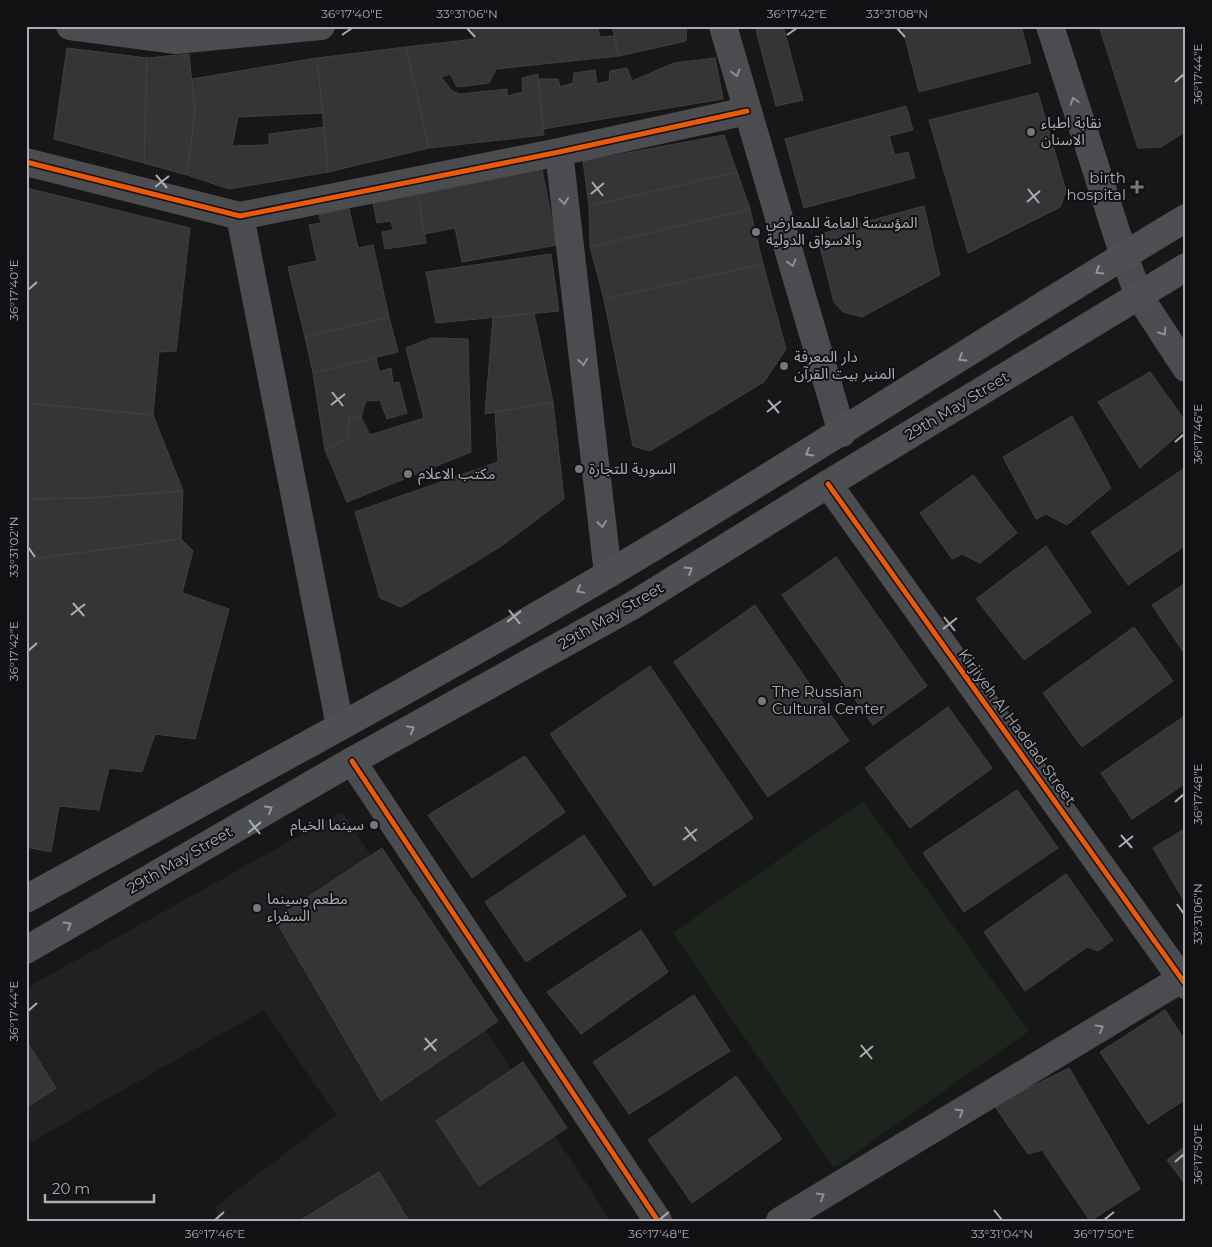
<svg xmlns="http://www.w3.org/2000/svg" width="1212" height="1247" viewBox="0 0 1212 1247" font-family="Montserrat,'Noto Sans Arabic',sans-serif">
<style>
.built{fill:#212123}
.green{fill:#1d241e}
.building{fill:#353536;stroke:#3f4043}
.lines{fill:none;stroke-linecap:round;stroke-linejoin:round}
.street{stroke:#4b4c50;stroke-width:28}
.primary{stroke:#4d4f52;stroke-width:28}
.cycleway-casing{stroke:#111113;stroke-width:8}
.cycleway{stroke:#e8590c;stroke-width:5}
.oneway{stroke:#8c9099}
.oneway2{stroke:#91969e}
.ticks{fill:none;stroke:#a8adb8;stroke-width:2}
.poi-dot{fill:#757880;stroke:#111113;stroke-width:2}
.labels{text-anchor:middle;stroke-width:4;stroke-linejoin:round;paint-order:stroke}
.poi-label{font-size:15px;fill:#a8adb8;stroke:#111113;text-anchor:start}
.street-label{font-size:15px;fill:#a8adb8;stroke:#111113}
.neatline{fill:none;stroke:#a8adb8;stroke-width:2}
.ticks-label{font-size:12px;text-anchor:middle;fill:#a8adb8}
</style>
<rect width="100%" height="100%" fill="#171717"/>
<path class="built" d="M342 812 611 1221H218L216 1206 336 1115 264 1010 26 1145V988Z"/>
<path class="green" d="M863 801 1029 1031 834 1168 673 933Z"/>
<path class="building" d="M471 26H597L600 37 614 36 619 56 496 69 489 83 457 87 450 74 441 77 452 91 460 94 507 89V96L523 92 522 78 538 74 544 135 429 148 406 47 475 39Z
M612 26H687L686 41 619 56Z
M772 26H783L803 100 776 106 756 30Z
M902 26H1021L1031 63 919 92Z
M1099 26H1186V131L1161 147 1138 148Z
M406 47 429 148 328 172 317 58Z
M67 48 147 58 144 163 54 139Z
M189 54 195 112 187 175 144 163 147 58Z
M317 58 323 113 238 117 232 146 269 145V134L324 127 328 172 229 189 187 175 195 112 192 79Z
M715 58 723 99 543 129 538 79H558L560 87 573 83 574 73 595 70 597 84 609 81 610 71 627 68 632 81 674 63Z
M1038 93 1066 191 1060 207 968 253 929 120Z
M906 106 913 130 889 136 895 155 908 152 915 178 804 208 785 139Z
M724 135 737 172 589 206 583 161Z
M542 169 557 245 462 262 455 228 424 234 418 195Z
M737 172 750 209 590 247 589 206Z
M26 188 190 228 176 351 159 352 153 415 26 403Z
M418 195 426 243 385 249 382 232 393 230 391 221 377 223 373 202Z
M924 206 940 275 862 317 843 312 834 302 817 235Z
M349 209 358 248 373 245 389 317 305 337 288 267 317 261 309 225 321 223 319 215Z
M750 209 763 264 604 299 590 247Z
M551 254 559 311 436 323 426 272Z
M763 264 786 349 764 382 650 451 633 446 604 299Z
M534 313 553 402 485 414 493 317Z
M389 317 398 352 313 373 305 337Z
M431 338 468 339 471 452 347 502 325 450 348 439 349 418 361 417 370 435 424 418 406 348Z
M376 358 379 372 391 368 393 383 399 382 407 413 387 419 380 400 366 401 361 417 349 418 348 439 325 450 313 373Z
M1150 372 1186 422V428L1140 468 1098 402Z
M553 402 564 499 500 547 401 607 380 598 355 512 498 462 495 412Z
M26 403 153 415 183 491 88 498 26 499Z
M1072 416 1111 488 1067 525 1046 514 1036 519 1003 457Z
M1186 467V545L1128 585 1091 532Z
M973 475 1017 533 980 563 962 554 952 559 920 513Z
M183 491 181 539 26 560V499L88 498Z
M181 539 193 551 182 593 229 609 195 739 155 734 142 772 109 768 99 810 59 806 51 852 26 847V560Z
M1046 546 1091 612 1024 660 976 599Z
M836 557 927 686 873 725 782 595Z
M1186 583V656L1152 605Z
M755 605 849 741 768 797 674 662Z
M1134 627 1173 681 1082 747 1043 693Z
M650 666 753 818 654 886 550 734Z
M948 707 992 768 910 828 865 768Z
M1186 715V783L1132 819 1101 773Z
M525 756 565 812 472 878 428 815Z
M1017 790 1058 848 964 912 923 853Z
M1186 828V900L1184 901 1153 848Z
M584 835 626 896 526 962 485 902Z
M382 848 498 1021 381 1101 275 919Z
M1066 874 1113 940 1098 951 1087 947 1025 991 984 932Z
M641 930 668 972 581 1034 547 992Z
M694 995 730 1051 629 1114 593 1062Z
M1165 1010 1186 1042V1099L1148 1124 1100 1052Z
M26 1040 56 1088 26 1108Z
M523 1062 567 1128 479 1186 436 1121Z
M1069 1068 1140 1189 1090 1221 1042 1150 1028 1154 994 1105Z
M736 1076 782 1139 692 1203 648 1140Z
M1186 1146V1185L1167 1160Z
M379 1172 409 1221H299Z"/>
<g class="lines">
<path class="street" d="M70 26 176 40 321 26
M723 26 842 433
M1050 26 1124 256 1139 296 1186 368
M559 152 608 574
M26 162 240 216 559 152 747 111
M240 216 340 726
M828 484 1186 985
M352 761 658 1221
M780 1221 1186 976"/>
<path class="primary" d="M26 899C221 791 419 686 610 573 804 458 993 334 1186 218
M26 950 352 761 630 607 828 484 1186 267"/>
<g class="cycleway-casing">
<path id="cycleway" d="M26 162 240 216 559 152 747 111
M828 484 1186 985
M352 761 658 1221"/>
</g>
<use href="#cycleway" class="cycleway"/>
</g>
<defs><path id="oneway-chevron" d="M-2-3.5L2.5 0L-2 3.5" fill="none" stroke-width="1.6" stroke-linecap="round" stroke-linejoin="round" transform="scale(1.25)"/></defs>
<g class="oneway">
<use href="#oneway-chevron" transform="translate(736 73) rotate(75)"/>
<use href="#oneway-chevron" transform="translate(1074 101) rotate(-108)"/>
<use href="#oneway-chevron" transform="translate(564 201) rotate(83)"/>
<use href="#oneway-chevron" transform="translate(792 263) rotate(73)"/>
<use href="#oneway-chevron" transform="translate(1163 332) rotate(57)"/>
<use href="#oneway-chevron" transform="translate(583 362) rotate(83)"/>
<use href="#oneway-chevron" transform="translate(602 524) rotate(83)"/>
<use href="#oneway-chevron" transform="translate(1100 1028) rotate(-31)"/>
<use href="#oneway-chevron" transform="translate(960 1112) rotate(-31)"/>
<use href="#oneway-chevron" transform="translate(821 1196) rotate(-31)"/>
</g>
<g class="oneway2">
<use href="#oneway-chevron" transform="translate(1099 271) rotate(148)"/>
<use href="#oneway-chevron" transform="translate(962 358) rotate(148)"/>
<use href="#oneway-chevron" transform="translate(809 453) rotate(149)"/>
<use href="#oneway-chevron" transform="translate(689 570) rotate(-32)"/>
<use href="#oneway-chevron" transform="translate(580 590) rotate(151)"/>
<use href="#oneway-chevron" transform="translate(411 729) rotate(-29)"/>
<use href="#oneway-chevron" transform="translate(269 809) rotate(-30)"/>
<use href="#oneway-chevron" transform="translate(68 925) rotate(-31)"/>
</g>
<path class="ticks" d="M467 28 475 37M897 28 905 37M342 35 352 28M787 35 797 28M1175 82 1184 74M156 175 167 188M592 182 603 196M155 187 169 176M1028 189 1039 203M591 194 604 183M1027 202 1040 191M28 290 37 282M332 392 343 406M768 400 779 413M331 405 345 394M767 412 781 401M1175 442 1184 434M28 547 35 557M73 603 84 616M509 610 520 624M71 615 85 604M944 617 955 631M507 622 521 611M943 629 957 618M28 651 37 643M1175 802 1184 794M249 820 260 834M685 827 696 841M248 833 261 822M1121 835 1132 848M683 840 697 829M1119 847 1133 836M1177 904 1184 914M28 1011 37 1003M425 1038 436 1051M861 1045 872 1059M424 1050 437 1039M860 1057 873 1046M1175 1162 1184 1154M994 1210 1002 1220M215 1220 224 1212M659 1220 669 1212M1104 1220 1114 1212"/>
<g class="poi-dot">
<circle cx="1031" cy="132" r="5"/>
<path d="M1134.5 179.5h5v5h5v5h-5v5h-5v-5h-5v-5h5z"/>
<circle cx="756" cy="232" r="5"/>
<circle cx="784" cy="366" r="5"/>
<circle cx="579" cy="469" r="5"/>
<circle cx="408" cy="474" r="5"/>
<circle cx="762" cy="701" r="5"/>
<circle cx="374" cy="825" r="5"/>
<circle cx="257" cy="908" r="5"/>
</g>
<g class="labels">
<g class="poi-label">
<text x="1041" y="128">نقابة اطباء<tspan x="1041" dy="17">الاسنان</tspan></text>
<text x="1126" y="183" text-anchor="end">birth<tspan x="1126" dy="17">hospital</tspan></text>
<text x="766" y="228">المؤسسة العامة للمعارض<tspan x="766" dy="17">والاسواق الدولية</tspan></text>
<text x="794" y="362">دار المعرفة<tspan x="794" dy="17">المنير بيت القرآن</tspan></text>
<text x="589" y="474">السورية للتجارة</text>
<text x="418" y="479">مكتب الاعلام</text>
<text x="772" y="697">The Russian<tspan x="772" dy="17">Cultural Center</tspan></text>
<text x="364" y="830" text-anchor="end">سينما الخيام</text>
<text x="267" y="904">مطعم وسينما<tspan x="267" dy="17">السفراء</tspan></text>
</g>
<g class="street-label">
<text transform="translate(957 406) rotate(-31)" y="5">29th May Street</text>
<text transform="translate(611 616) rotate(-30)" y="5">29th May Street</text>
<text transform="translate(1017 727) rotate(54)" y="5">Kirjiyeh Al Haddad Street</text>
<text transform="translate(180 860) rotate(-30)" y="5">29th May Street</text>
</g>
</g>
<rect width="1212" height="1247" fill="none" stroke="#111113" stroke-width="55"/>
<path d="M45 1194v8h109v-8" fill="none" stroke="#a8adb8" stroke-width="2.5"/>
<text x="52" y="1194" font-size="15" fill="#a8adb8" stroke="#111113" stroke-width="4" paint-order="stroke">20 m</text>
<rect x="28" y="28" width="1156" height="1192" class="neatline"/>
<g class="ticks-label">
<text x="352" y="18">36°17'40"E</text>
<text x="467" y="18">33°31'06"N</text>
<text x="797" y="18">36°17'42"E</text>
<text x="897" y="18">33°31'08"N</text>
<text transform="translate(1198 74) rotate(-90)" y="4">36°17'44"E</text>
<text transform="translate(14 290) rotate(-90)" y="4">36°17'40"E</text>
<text transform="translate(1198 434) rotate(-90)" y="4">36°17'46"E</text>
<text transform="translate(14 547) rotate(-90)" y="4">33°31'02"N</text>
<text transform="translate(14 651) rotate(-90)" y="4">36°17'42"E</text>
<text transform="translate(1198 794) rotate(-90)" y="4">36°17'48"E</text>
<text transform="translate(1198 914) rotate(-90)" y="4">33°31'06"N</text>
<text transform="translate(14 1011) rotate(-90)" y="4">36°17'44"E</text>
<text transform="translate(1198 1154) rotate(-90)" y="4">36°17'50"E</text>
<text x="215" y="1238">36°17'46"E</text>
<text x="659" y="1238">36°17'48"E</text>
<text x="1002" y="1238">33°31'04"N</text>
<text x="1104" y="1238">36°17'50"E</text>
</g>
</svg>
